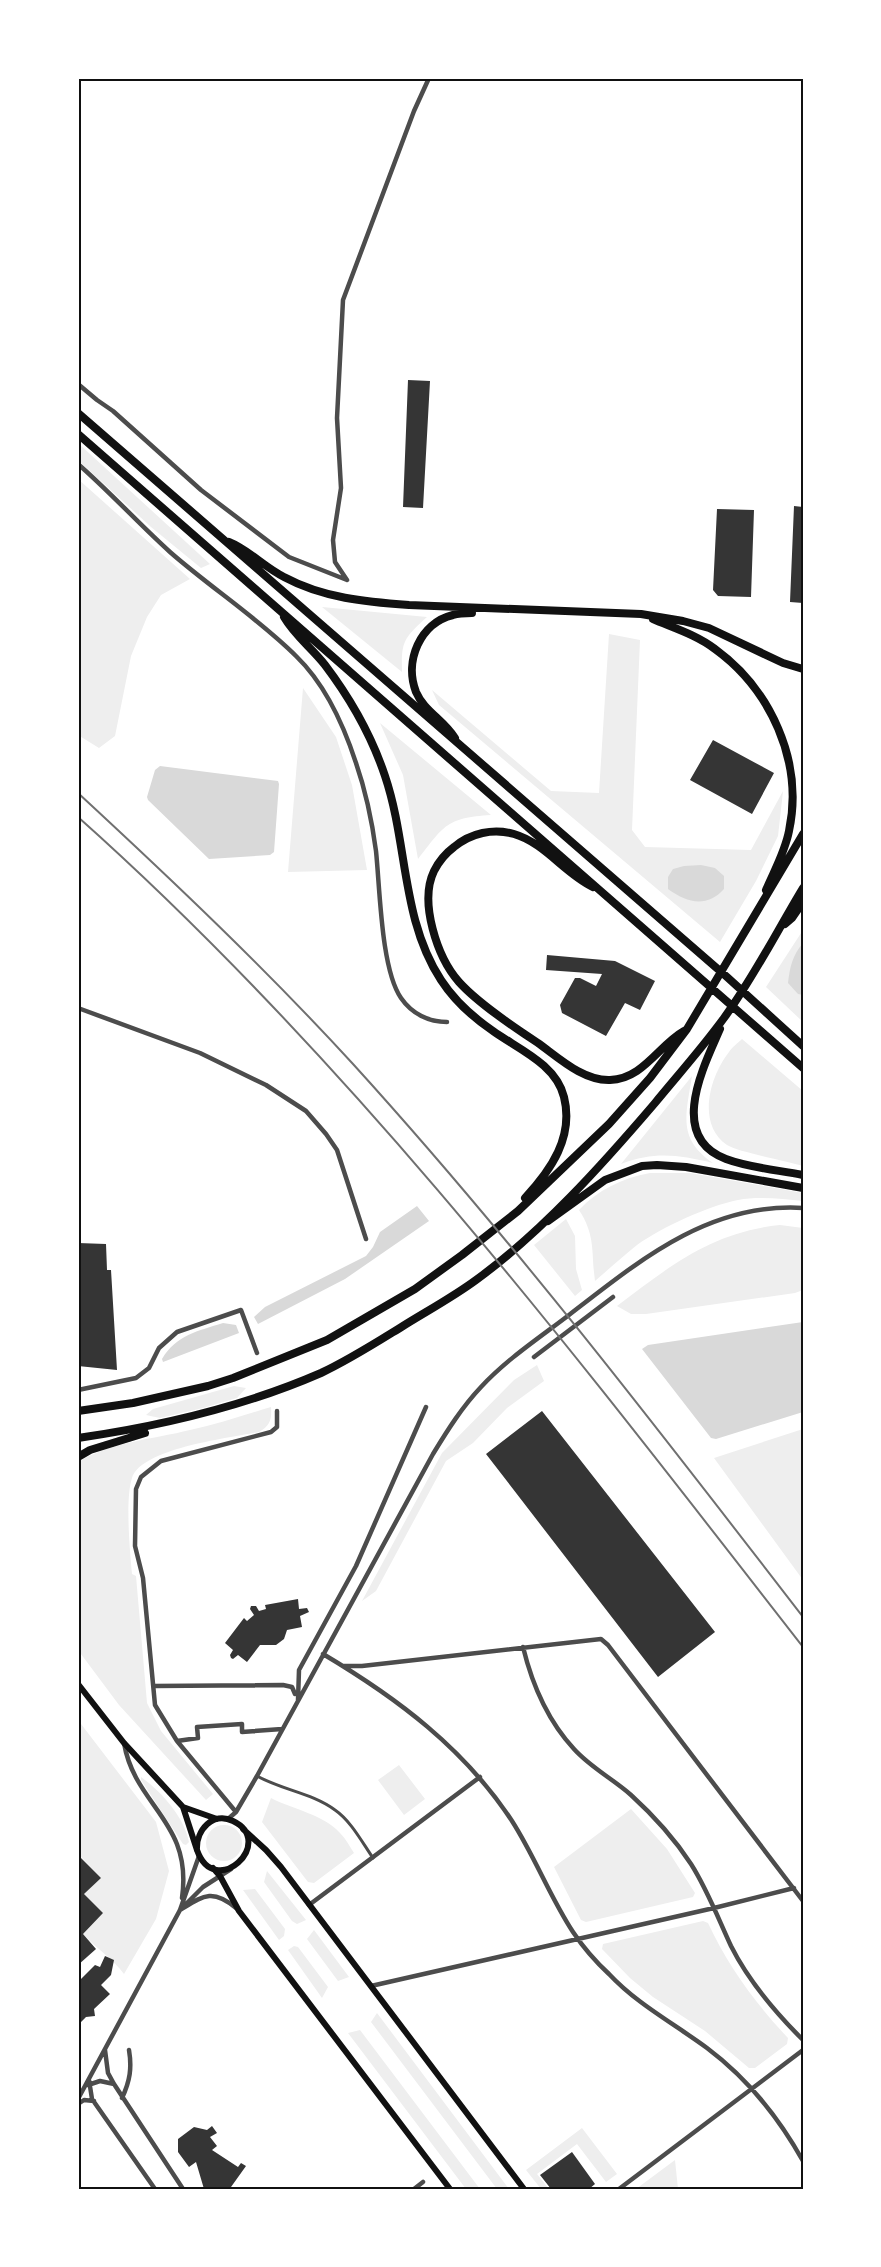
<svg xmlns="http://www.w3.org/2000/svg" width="881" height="2267" viewBox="0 0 881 2267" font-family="'DM Sans',sans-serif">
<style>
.green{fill:#eee}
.water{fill:#d9d9d9}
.building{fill:#353535}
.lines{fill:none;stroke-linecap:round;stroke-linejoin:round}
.pedestrian{stroke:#4c4c4c;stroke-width:3}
.minor{stroke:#4c4c4c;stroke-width:4.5}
.secondary{stroke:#111;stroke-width:6}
.motorway{stroke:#111;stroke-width:8}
.rail{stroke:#707070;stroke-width:2}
.neatline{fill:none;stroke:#111;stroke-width:2}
</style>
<rect width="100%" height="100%" fill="#fff"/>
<path class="green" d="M78 443 210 564 201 568 151 527 78 460Z
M78 479 190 579 161 595 147 617 131 656 115 736 99 748 78 735Z
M322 607 427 617C404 638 401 641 402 672Z
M609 634 640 640 632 830 645 847 751 850 783 791 778 836 756 881 720 942 439 705 432 690 551 791 599 793Z
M303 688 336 737 352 785 367 870 288 872Z
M380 723 491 815C446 818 445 825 418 859L403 775Z
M803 930V1022L766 987Z
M742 1039 803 1091V1166C787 1161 738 1152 727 1145 696 1124 710 1076 729 1052 732 1047 738 1043 742 1039Z
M692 1076C686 1115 677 1138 713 1163 678 1155 656 1151 621 1164Z
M650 1173H690L803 1193V1201C782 1199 759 1196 738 1200 708 1206 662 1227 637 1245 623 1256 609 1269 595 1281 591 1252 596 1236 579 1210 598 1190 622 1178 650 1173Z
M566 1219 575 1236 576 1269 582 1290 575 1296 534 1245Z
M780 1225 803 1228V1290L795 1293 646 1314H631L617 1306C670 1266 712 1232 780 1225Z
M537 1365 544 1381 507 1408 473 1443 446 1461 376 1591 362 1601 442 1453 514 1380Z
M234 1386 246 1388 237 1398 203 1408 160 1418 146 1415 153 1409Z
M271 1407C272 1419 270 1426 259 1432 230 1438 142 1448 132 1478 125 1499 130 1552 132 1574L136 1576 147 1703 161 1731 213 1794 206 1800 119 1705 78 1650V1462C111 1442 154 1439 190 1430 218 1424 244 1415 271 1407Z
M803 1429V1580L714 1458Z
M78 1720 156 1822 169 1871 156 1919 124 1974C113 1959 97 1949 83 1934L103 1913 84 1894 101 1878 81 1857 78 1859Z
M399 1765 425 1799 404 1815 378 1780Z
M141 1777C162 1792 184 1817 189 1842L186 1845 183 1844 141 1780Z
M271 1798C294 1810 323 1814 340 1833 346 1839 350 1847 354 1853L314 1883 308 1882 262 1822Z
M631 1809 667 1849 695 1893 693 1897 586 1922 581 1920 554 1867Z
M206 1843a18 18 0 1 1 36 0a18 18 0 1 1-36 0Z
M267 1871 306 1920 297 1924 292 1921 264 1882Z
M255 1889 285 1929 284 1936 279 1940 243 1890Z
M703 1921 708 1923C728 1966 755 2003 788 2038L787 2044 755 2068H749L705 2031 653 1997 630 1978 602 1949 603 1944Z
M314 1930 349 1977 338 1981 307 1939Z
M294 1946 298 1947 328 1987 322 1998 288 1950Z
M377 2013 509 2189H497L371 2022Z
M360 2030 480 2189H466L348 2033Z
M582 2128 617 2174 606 2182 577 2144 537 2174 549 2189H541L526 2170Z
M675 2160 678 2189H636Z"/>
<path class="water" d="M160 766 278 781 279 784 274 852 270 855 209 859 148 800 147 797 155 770Z
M701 865 715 868 724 876V889C707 908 687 903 668 889V877L673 869 684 866Z
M803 943V995L798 994 788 983C790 967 792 956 803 943Z
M417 1206 429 1221 345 1279 258 1324 254 1317 265 1307 366 1256 373 1247 380 1232Z
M803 1322V1412L716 1439 711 1438 642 1349 648 1345Z
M223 1323 236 1325 239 1333 163 1362 162 1359C176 1335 198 1331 223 1323Z"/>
<path class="building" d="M408 380 430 381 423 508 403 507Z
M794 506 803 507V603L790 602Z
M717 509 754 510 751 597 718 596 713 590Z
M713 740 774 773 752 814 690 780Z
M547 955 615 961 655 981 640 1010 625 1003 606 1036 562 1013 560 1005 575 978H580L596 986 602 974 546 970Z
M78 1243 106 1244 107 1270H111L117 1370 78 1366Z
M542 1411 715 1632 658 1677 486 1454Z
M298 1599 299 1609 307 1608 309 1612 300 1616 302 1627 287 1630 284 1639 276 1645H260L247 1662 238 1655 233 1659 231 1658 230 1655 233 1650 225 1643 244 1618 247 1621 254 1615 250 1609 251 1606H256L259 1611 266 1609 265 1605Z
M80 1857 101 1878 84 1894 103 1913 83 1934 96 1949 78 1965V1859Z
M105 1956 114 1960 111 1975 101 1985 110 1994 94 2009 95 2016 86 2017 79 2024 78 1982 95 1965 100 1967Z
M212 2126 217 2133 210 2137 217 2146 212 2150 238 2167 241 2163 246 2166 231 2187 234 2189H204L196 2162 189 2167 178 2152V2139L194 2127 207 2130Z
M572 2152 595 2184 589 2189H551L540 2175Z"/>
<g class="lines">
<path class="pedestrian" d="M257 1776C282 1790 312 1793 335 1810 351 1821 362 1842 373 1858"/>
<path class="minor" d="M78 384 97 400 113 411 201 490 289 557 347 580
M78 464C110 492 139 524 170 552 211 588 258 618 296 656 325 684 344 726 356 763 366 792 372 821 376 851 380 889 381 969 401 998 412 1014 429 1022 447 1022
M347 580 335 562 333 540 341 488 337 418 343 300 414 111 429 78
M78 1008 200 1053 266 1085 306 1111 326 1134 337 1150 366 1239
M534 1357 613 1297
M78 1390 136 1378 149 1368 159 1348 177 1332 241 1310 257 1353
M523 1647C532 1684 548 1721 574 1749 590 1767 613 1779 631 1795 653 1815 674 1838 691 1864 707 1889 718 1918 731 1946 748 1980 776 2013 803 2040
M323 1654C397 1698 464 1748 512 1821 535 1857 550 1897 573 1932 583 1947 596 1962 609 1974 637 2004 673 2023 707 2048 747 2078 779 2118 803 2161
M344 1666H362L601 1639 608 1645 803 1901
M154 1686 283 1685 292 1687 295 1694
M298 1700 299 1670 356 1566 426 1407
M177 1741 198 1738 197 1727 242 1724V1732L282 1729
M124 1743C135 1807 193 1821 182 1898
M236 1812 177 1741 155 1705 143 1578 135 1546 136 1489 141 1477 161 1461 271 1432 277 1427V1411
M228 1819 236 1812 257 1776 433 1454C447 1431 462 1407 481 1387 507 1359 539 1338 569 1315 639 1261 709 1202 803 1208
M186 1904 203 1887 231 1869
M309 1905 480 1777
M180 1910C203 1896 212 1888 236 1908
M371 1986 714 1908 794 1888
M105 2050 108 2073 114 2084 183 2189
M89 2080 92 2099 155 2189
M88 2085 100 2081 114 2084
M122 2098C130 2081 132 2068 129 2050
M78 2099 180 1910 199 1856
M78 2104 84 2100 94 2101
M414 2189 423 2182
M619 2189 803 2050"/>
<path class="secondary" d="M78 1684 124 1743 183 1807 197 1850C215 1901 277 1842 233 1821 213 1811 196 1830 197 1850
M183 1807 217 1819
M243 1829 266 1850 281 1867 524 2189
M213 1868 220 1876 239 1911 450 2189"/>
<path class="motorway" d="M78 413 727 977 803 1046
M78 434 803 1068
M229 542C249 550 264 567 284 577 323 598 366 602 409 605L641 614 683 621 709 628 783 663 803 669
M284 617C295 636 312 648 325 665 350 698 372 737 385 776 408 844 401 919 441 980 454 1000 474 1018 493 1031 518 1049 556 1064 564 1097 574 1137 551 1170 525 1198
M653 619C674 628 697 635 715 649 770 689 804 761 789 831 785 852 774 871 766 890
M455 738C444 720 424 711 416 692 404 661 420 623 453 615 459 613 466 613 472 613
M593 887C565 874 545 843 514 834 493 828 471 833 454 847 446 853 439 861 434 871 419 902 437 957 459 982 477 1002 515 1028 538 1043 559 1058 583 1081 610 1080 643 1079 659 1045 684 1031
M785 924 792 918 803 902
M720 1029C704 1066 667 1137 726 1159 750 1168 778 1170 803 1175
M548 1221 605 1180 642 1166 657 1165 686 1167 803 1188
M78 1411 133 1403 208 1386 233 1378 327 1340 415 1289 462 1255 518 1211 609 1124 650 1078 687 1029 803 834
M78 1438C161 1426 243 1407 321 1373 349 1360 377 1342 403 1326 427 1311 453 1297 476 1280 542 1232 602 1165 655 1103 678 1075 703 1047 724 1018 754 977 777 931 803 888
M78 1457 90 1450 145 1433"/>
<path class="rail" d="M78 793C172 880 266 969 353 1064 513 1240 658 1429 803 1617
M78 817C354 1063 577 1357 803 1647"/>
</g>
<rect width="881" height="2267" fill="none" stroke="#ffffff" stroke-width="159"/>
<rect x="80" y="80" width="722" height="2108" class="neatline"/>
</svg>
